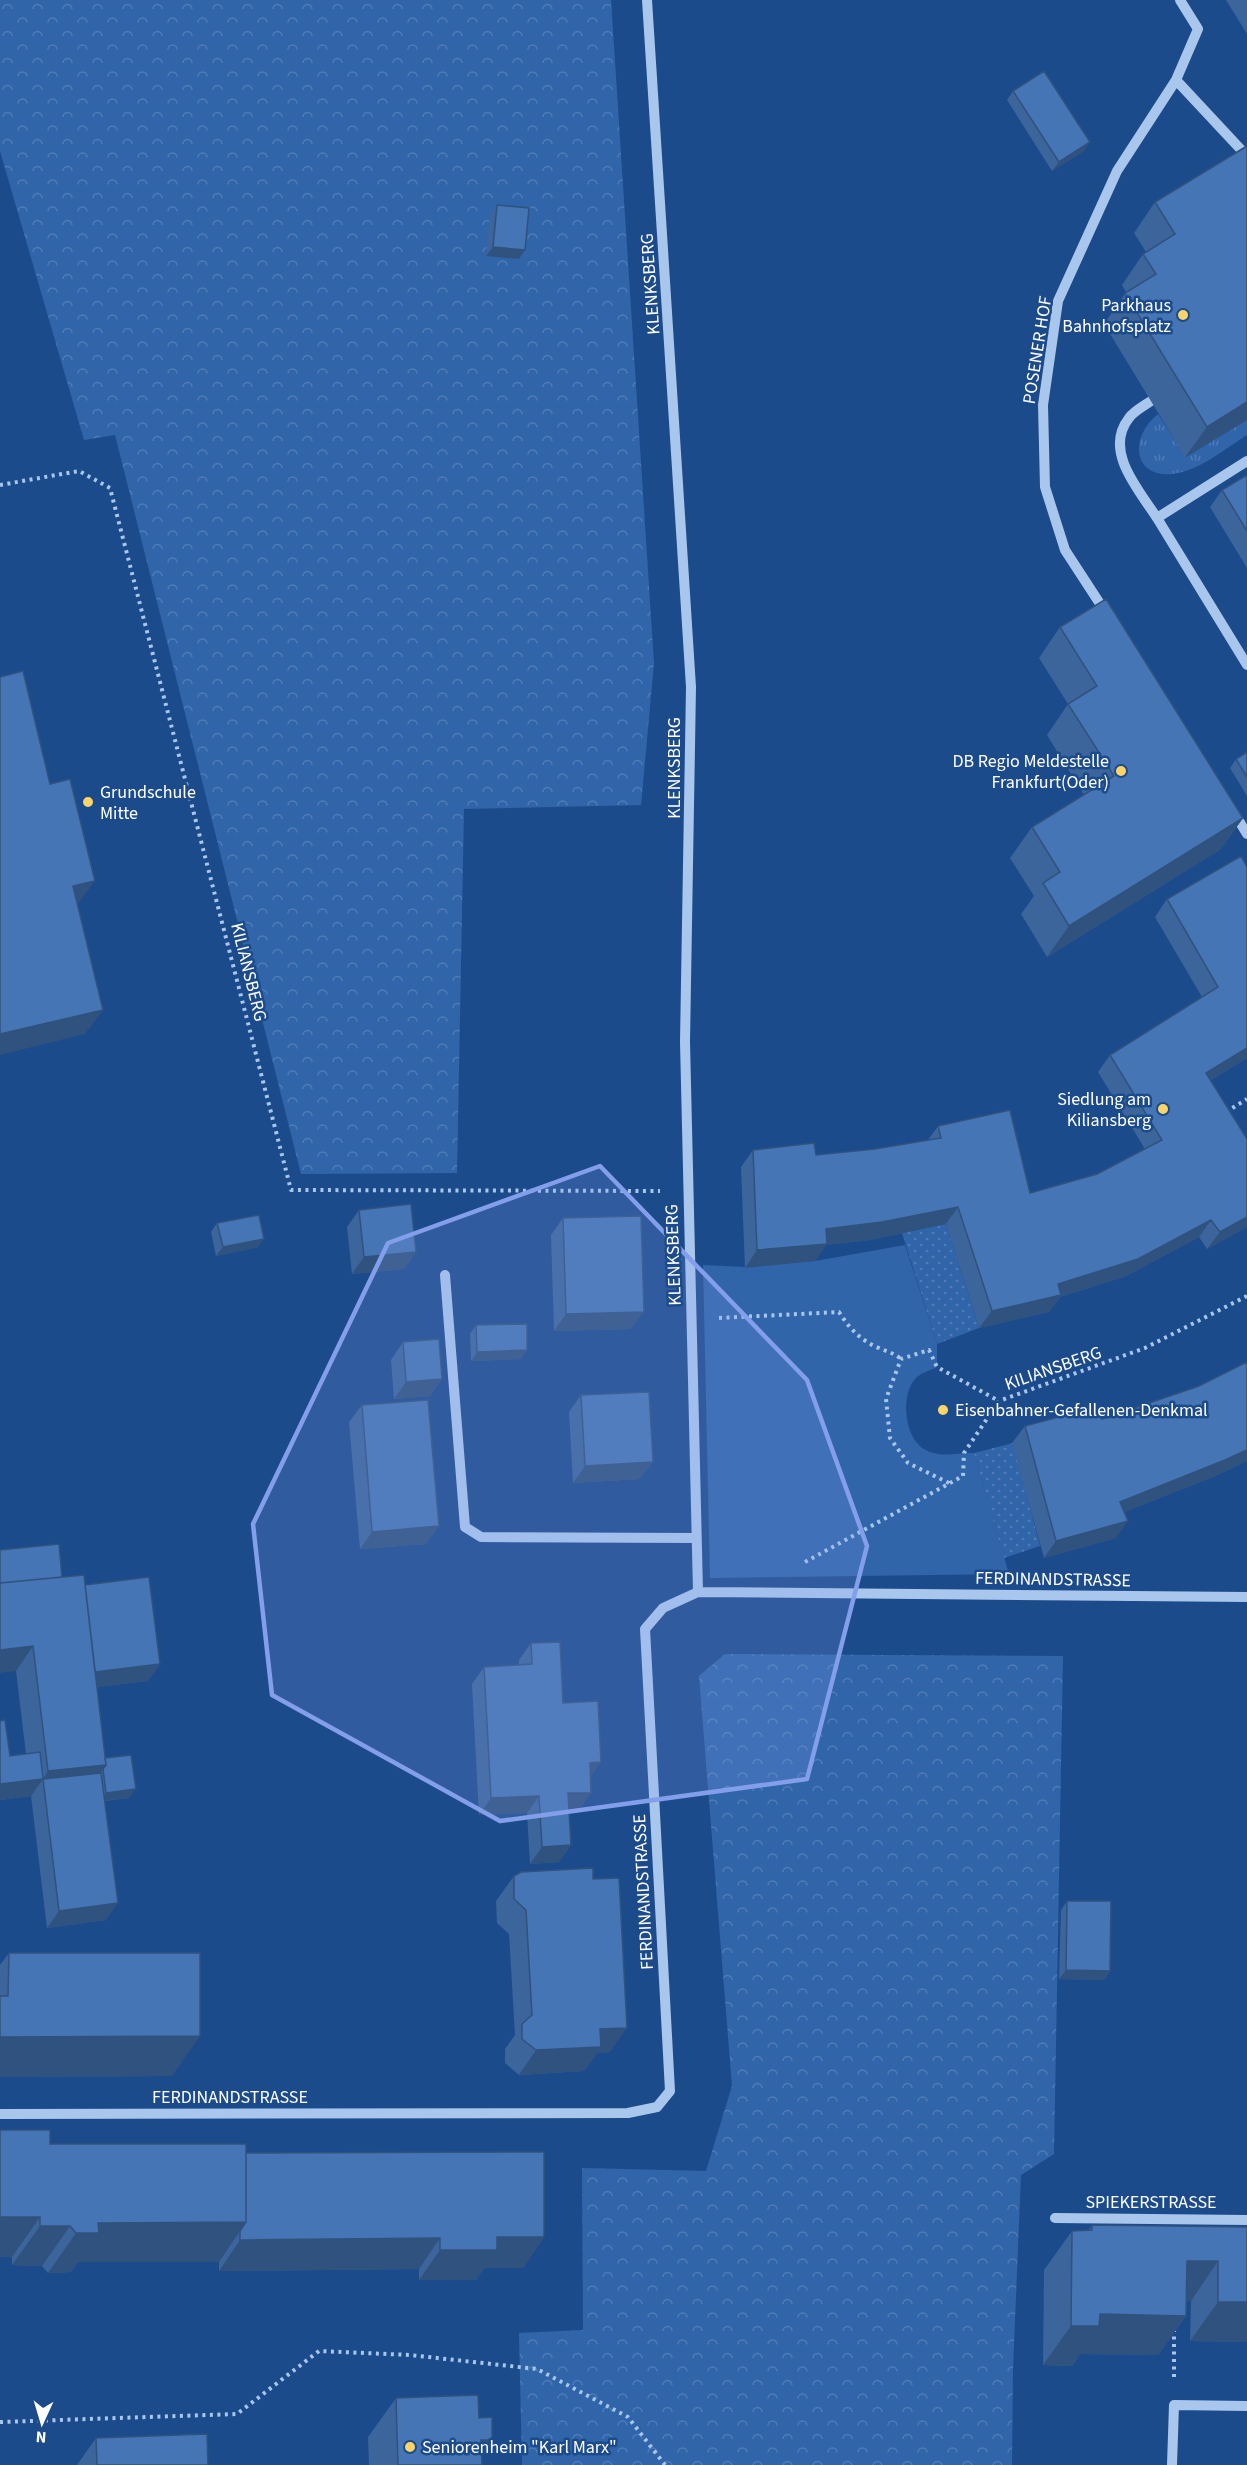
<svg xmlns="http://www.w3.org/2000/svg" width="1247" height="2465" viewBox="0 0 1247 2465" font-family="'Source Sans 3',sans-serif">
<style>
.grass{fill:url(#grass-tufts)}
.forest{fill:url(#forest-crowns)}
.park{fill:#3065aa}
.garden{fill:url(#garden-dots)}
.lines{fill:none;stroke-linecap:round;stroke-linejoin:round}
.path{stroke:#a9c6ed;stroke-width:4;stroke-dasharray:3 4.5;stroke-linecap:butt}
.minor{stroke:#a9c6ed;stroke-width:10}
.wall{fill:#3b659b}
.shaded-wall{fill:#30527e}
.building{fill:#4575b4;stroke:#30527e;stroke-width:1.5}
.marked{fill:#839eea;fill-opacity:0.2;stroke:#839eea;stroke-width:4.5;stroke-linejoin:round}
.poi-dot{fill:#fdd467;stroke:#1c4b8c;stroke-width:2}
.labels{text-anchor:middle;stroke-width:5;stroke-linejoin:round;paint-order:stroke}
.street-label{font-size:18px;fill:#fff;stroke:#1c4b8c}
.poi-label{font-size:18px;fill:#fff;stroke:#1c4b8c;text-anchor:end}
</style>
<defs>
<pattern id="grass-tufts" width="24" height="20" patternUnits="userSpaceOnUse" patternTransform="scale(1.5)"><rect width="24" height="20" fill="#3065aa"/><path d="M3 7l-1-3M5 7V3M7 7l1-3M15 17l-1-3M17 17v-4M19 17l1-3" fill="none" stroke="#4f7cb7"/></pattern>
<pattern id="forest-crowns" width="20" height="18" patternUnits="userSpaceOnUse" patternTransform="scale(1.5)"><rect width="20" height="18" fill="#3065aa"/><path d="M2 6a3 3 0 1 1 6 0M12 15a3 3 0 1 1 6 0" fill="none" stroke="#4f7cb7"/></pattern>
<pattern id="garden-dots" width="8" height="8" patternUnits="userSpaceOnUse" patternTransform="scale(1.5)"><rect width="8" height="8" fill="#3065aa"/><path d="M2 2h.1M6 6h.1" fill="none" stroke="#4f7cb7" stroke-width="1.8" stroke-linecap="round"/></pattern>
</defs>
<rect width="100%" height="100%" fill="#1c4b8c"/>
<path class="grass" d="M1158 414 1186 457 1247 420V435C1226 448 1203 468 1178 473 1134 482 1127 439 1158 414Z"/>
<path class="forest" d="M0 0H611L654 663 641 805 464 809 457 1173 301 1174 115 435 84 440 0 151Z
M725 1654 1063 1656 1054 2154 1021 2175 1013 2369 1012 2465H522L519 2333 583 2330 582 2168 706 2171 732 2086 699 1676Z"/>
<path class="park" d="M905 1245 937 1344V1367C931 1370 921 1373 916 1378 900 1394 904 1437 924 1449 940 1459 957 1452 974 1453L1009 1574 710 1578 703 1265 745 1267 815 1261Z"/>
<path class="garden" d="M946 1224 979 1328 937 1344 902 1233Z
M1013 1443 1040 1546 1004 1558 974 1453Z"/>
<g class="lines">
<path class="path" d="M0 485 79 471 110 488 291 1190 660 1191
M1226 1112 1247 1099
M719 1318 839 1312C849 1328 861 1341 879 1348 888 1352 894 1353 901 1359
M949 1483 908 1463 890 1438 886 1399 901 1359 929 1350 937 1367 999 1401
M805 1562 963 1476 964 1453 999 1401 1145 1348 1247 1296
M1174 2377V2331
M0 2422 237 2414 319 2351 410 2355 537 2369 628 2417 665 2465"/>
<path class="minor" d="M647 0 691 687 685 1042 698 1592
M1176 80 1247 156
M1151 401C1144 406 1134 411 1129 418 1103 451 1139 490 1157 518
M1247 461 1157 518 1247 665
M1106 613 1065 550 1045 487 1043 405 1058 301 1117 171 1176 80 1198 29 1180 0
M1233 811 1247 834
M445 1275 465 1527 481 1537 696 1538
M0 2114 628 2113 657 2107 670 2091 645 1629 663 1608 698 1592 1247 1597
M1055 2218 1247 2220
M1172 2465 1174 2405 1247 2406"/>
</g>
<path class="wall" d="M1226 0H1247V34Z
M1013 91 1084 151 1052 171 1007 100Z
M1247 146V420L1185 457 1104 324 1126 292 1122 285 1143 254 1146 252 1134 233 1155 202Z
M497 205 519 259 486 256 490 214Z
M1247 475V568L1210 507 1222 490Z
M1060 627 1243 818 1221 849 1047 957 1021 914 1034 896 1010 858 1032 827 1084 795 1047 735 1068 704 1039 658Z
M1247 752V796L1230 768 1236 759Z
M1247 867V1058L1211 1080 1247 1227 1207 1249 1199 1237 1126 1276 1060 1297 1049 1312 979 1328 946 1224 870 1240 826 1245 815 1261 745 1268 741 1167 753 1150 816 1155 875 1149 928 1140 938 1126 1030 1193 1097 1174 1145 1149 1098 1072 1110 1055 1202 997 1155 917 1167 899Z
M359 1210 416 1252 404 1269 352 1274 347 1227Z
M563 1218 631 1329 554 1331 551 1235Z
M217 1223 258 1247 216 1256 211 1232Z
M476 1325 521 1359 471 1361 470 1334Z
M403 1342 442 1379 430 1396 394 1399 391 1360Z
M1247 1362V1461L1213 1477 1124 1512 1116 1538 1044 1558 1012 1443 1025 1426 1102 1419 1199 1386Z
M581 1395 640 1479 573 1483 569 1412Z
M362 1405 426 1544 360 1549 349 1422Z
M62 1577 85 1585 160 1664 148 1681 97 1687 105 1758 129 1798 105 1801 106 1920 47 1928 31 1796 0 1800V1721L10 1756 26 1754 16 1671Z
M531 1643 563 1703 590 1778 579 1810H569L571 1845 559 1862 530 1864 527 1813 479 1815 472 1684 484 1667 519 1665V1660Z
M514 1876 593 1879 610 2052 597 2053 584 2071 519 2075 505 2063V2049L515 2035 509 1934 497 1923 496 1901Z
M1067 1901 1110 1971 1104 1980 1059 1979 1061 1910Z
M9 1953 172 2076 0 2077V1965Z
M0 2130 50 2144 246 2153 544 2237 523 2268H484L476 2280H419V2269L219 2271V2262H78L71 2272 48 2273 42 2266 12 2265V2257H0Z
M1092 2225 1247 2227V2342L1190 2341 1191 2301H1186V2316L1158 2355 1080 2354 1072 2366 1043 2365 1044 2270 1072 2231H1088Z
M396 2398 479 2418 482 2465H369L368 2437Z
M96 2438 208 2465H77Z"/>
<path class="shaded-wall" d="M1090 142 1084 151 1052 171 1059 162Z
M493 247 525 250 519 259 486 256Z
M1247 402V420L1185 457 1207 427Z
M1243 818 1221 849 1047 957 1069 926Z
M95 881 77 905 73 886Z
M103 1010 85 1034 0 1055V1034Z
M1247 1048V1058L1194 1090 1206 1073Z
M958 1207 946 1224 870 1240 826 1245 815 1261 745 1268 757 1250 826 1229Z
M1247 1217V1227L1207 1249 1220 1232Z
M1211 1220 1199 1237 1126 1276 1060 1297 1049 1312 979 1328 992 1311Z
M264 1239 258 1247 216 1256 223 1247Z
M416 1252 404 1269 352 1274 364 1257Z
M644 1312 631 1329 554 1331 566 1314Z
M527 1350 521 1359 471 1361 477 1352Z
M442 1379 430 1396 394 1399 406 1382Z
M1247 1450V1461L1213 1477 1108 1519 1120 1502Z
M653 1462 640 1479 573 1483 585 1466Z
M1128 1521 1116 1538 1044 1558 1056 1541Z
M439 1526 426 1544 360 1549 372 1532Z
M33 1646 16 1671 0 1673V1650Z
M160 1664 148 1681 77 1690 89 1673Z
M601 1762 589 1780 590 1763Z
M106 1765 89 1790 43 1779 48 1771Z
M43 1779 31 1796 0 1800V1784Z
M136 1789 129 1798 100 1801 106 1793Z
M568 1793H591L579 1810 556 1811Z
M539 1796 527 1813 479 1815 491 1798Z
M571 1845 559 1862 530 1864 542 1847Z
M118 1903 106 1920 47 1928 59 1911Z
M1066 1970 1110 1971 1104 1980 1059 1979Z
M627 2028 610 2052 597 2053 584 2071 519 2075 536 2050 600 2029Z
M200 2036 172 2076 0 2077V2037Z
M0 2217H40L12 2257H0Z
M246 2222 219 2262H78L71 2272 48 2273 76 2233 98 2223Z
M40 2226H70L42 2266 12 2265Z
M497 2237H544L523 2268H484L476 2280H419L440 2250Z
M440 2238 419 2269 219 2271 240 2240Z
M1187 2261H1218L1191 2301 1159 2300Z
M1218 2302H1247V2342L1190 2341Z
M1100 2314 1186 2316 1158 2355 1080 2354 1072 2366 1043 2365 1071 2326Z
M481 2440H492L475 2465Z"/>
<path class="building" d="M1044 71 1090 142 1059 162 1013 91Z
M1247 146V402L1207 427 1125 293 1156 274 1143 254 1175 234 1155 202Z
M497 205 529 208 525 250 493 247Z
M1247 475V531L1222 490Z
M1106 599 1243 818 1069 926 1043 883 1060 872 1032 827 1114 776 1068 704 1097 686 1060 627Z
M23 671 50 784 70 779 95 881 73 886 103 1010 0 1034V677Z
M1247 752V777L1236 759Z
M1241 856 1247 867V1048L1206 1073 1247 1139V1217L1220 1232 1211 1220 1138 1259 1058 1284 1061 1295 992 1311 958 1207 882 1222 826 1229 827 1244 757 1250 753 1150 814 1143 816 1155 875 1149 941 1138 938 1126 1010 1110 1030 1193 1097 1174 1162 1140 1110 1055 1218 987 1167 899Z
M411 1204 416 1252 364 1257 359 1210Z
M259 1215 264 1239 223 1247 217 1223Z
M641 1216 644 1312 566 1314 563 1218Z
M527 1324V1350L477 1352 476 1325Z
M439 1339 442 1379 406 1382 403 1342Z
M1247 1362V1450L1225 1460 1120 1502 1128 1521 1056 1541 1025 1426 1099 1406 1102 1419 1199 1386Z
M649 1392 653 1462 585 1466 581 1395Z
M428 1400 439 1526 372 1532 362 1405Z
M59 1544 62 1577 0 1583V1550Z
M84 1575 106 1765 48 1771 33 1646 0 1650V1583Z
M149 1577 160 1664 95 1672 85 1585Z
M560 1642 563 1703 598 1701 601 1762 590 1763 591 1793H568L571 1845 542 1847 539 1796 491 1798 484 1667 532 1664 531 1643Z
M5 1720 10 1756 40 1752 43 1779 0 1784V1721Z
M131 1755 136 1789 106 1793 103 1769 106 1765 105 1758Z
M101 1773 118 1903 59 1911 43 1779Z
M593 1868V1879L619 1878 627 2028 600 2029 601 2047 536 2050 522 2039V2024L532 2015 526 1910 514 1899V1876L521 1872Z
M1067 1901H1111L1110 1971 1066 1970Z
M9 1953H200V2036L0 2037V1996H8Z
M0 2130H50V2144H246V2222L98 2223 99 2233H76L70 2226H40V2217H0Z
M544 2152V2237H497V2250H440V2238L240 2240V2231L246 2222V2153Z
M1092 2225 1247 2227V2302H1218V2261H1187L1186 2316 1100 2314 1099 2326H1071L1072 2231 1092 2230Z
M478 2395 479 2418 492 2417V2440H481L482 2465H398L396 2398Z
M207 2434 208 2465H97L96 2438Z"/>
<path class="marked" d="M600 1166 807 1380 867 1546 807 1779 500 1821 272 1695 253 1524 388 1243Z"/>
<g class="poi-dot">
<circle cx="1183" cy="315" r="6"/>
<circle cx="1121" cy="771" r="6"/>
<circle cx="88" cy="802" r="6"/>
<circle cx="1163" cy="1109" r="6"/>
<circle cx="943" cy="1410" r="6"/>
<circle cx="410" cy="2447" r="6"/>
</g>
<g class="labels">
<g class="street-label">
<text transform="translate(650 284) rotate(-94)" y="6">KLENKSBERG</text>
<text transform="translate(1037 350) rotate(-81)" y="6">POSENER HOF</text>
<text transform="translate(674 768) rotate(-90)" y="6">KLENKSBERG</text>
<text transform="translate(249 972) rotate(76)" y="6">KILIANSBERG</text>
<text transform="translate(673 1255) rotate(-92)" y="6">KLENKSBERG</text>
<text transform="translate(1053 1368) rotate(-19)" y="6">KILIANSBERG</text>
<text transform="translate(1053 1579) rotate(1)" y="6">FERDINANDSTRASSE</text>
<text transform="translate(643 1892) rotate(-93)" y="6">FERDINANDSTRASSE</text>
<text x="230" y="2103">FERDINANDSTRASSE</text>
<text x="1151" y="2208">SPIEKERSTRASSE</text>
</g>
<g class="poi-label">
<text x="1171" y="311">Parkhaus<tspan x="1171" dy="21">Bahnhofsplatz</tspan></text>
<text x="1109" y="767">DB Regio Meldestelle<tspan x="1109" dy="21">Frankfurt(Oder)</tspan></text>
<text x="100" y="798" text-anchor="start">Grundschule<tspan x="100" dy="21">Mitte</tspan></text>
<text x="1151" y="1105">Siedlung am<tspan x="1151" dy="21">Kiliansberg</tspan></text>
<text x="955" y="1416" text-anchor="start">Eisenbahner-Gefallenen-Denkmal</text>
<text x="422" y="2453" text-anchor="start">Seniorenheim "Karl Marx"</text>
</g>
</g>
<g transform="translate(42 2423) rotate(184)" stroke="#1c4b8c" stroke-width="4.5" paint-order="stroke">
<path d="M0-4.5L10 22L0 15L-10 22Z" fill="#ffffff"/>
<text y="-9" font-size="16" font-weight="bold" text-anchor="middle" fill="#ffffff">N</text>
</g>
</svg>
